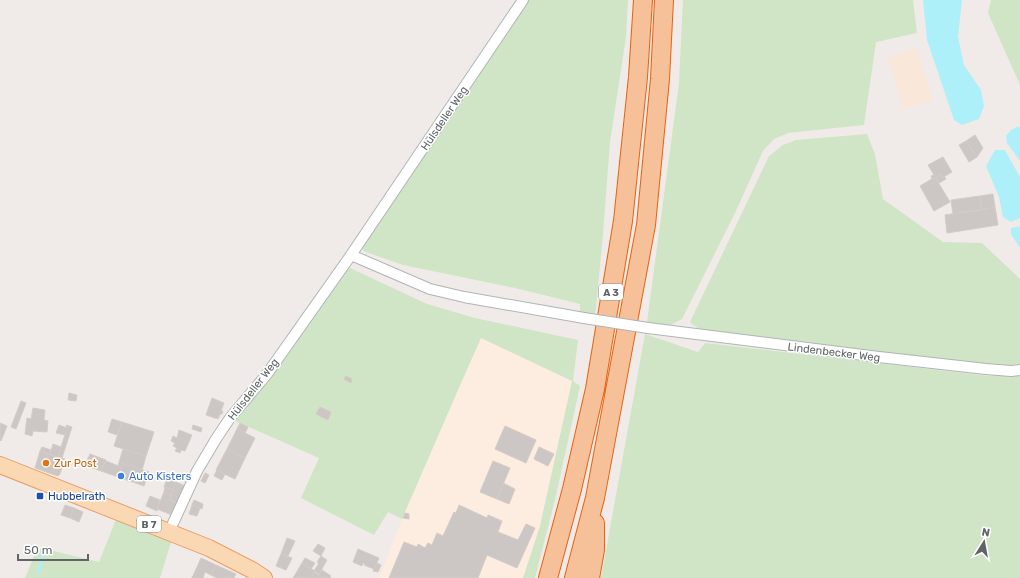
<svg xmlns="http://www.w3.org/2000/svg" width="1020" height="578" viewBox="0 0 1020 578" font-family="Rubik,sans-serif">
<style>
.commercial{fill:#fcede0}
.green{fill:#d0e5c6}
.sand{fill:#f9e8da}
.water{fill:#aef0fa}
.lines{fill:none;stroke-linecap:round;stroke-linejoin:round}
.stream{stroke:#aef0fa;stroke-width:3}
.building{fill:#ccc7c4;stroke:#d4cbc6}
.street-casing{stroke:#b0b4b6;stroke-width:12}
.primary-casing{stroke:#e99d68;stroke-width:18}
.highway-casing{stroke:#e86110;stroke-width:20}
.street{stroke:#fff;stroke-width:10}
.primary{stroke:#fad8b3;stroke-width:16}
.highway{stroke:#f6c198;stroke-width:18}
.street-bridge-casing{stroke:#b0b4b6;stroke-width:12;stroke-linecap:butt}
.street-bridge{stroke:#fff;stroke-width:10}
.food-dot{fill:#e8710a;stroke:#fff;stroke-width:1.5}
.shop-dot{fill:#3f7fe0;stroke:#fff;stroke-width:1.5}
.transit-dot{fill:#1a4fb4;stroke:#fff;stroke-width:1.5}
.labels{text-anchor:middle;stroke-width:3;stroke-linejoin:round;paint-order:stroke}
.shield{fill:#fff;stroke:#8f9395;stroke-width:1}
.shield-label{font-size:10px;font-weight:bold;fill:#5f6567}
.street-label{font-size:11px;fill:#5f6567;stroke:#fff}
.food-label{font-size:11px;fill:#c56008;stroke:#fff;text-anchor:start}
.shop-label{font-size:11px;fill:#366cbe;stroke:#fff;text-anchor:start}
.transit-label{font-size:11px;fill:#164399;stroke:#fff;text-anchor:start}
</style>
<rect width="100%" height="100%" fill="#f0ebe8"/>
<path class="commercial" d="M481 338 573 381 540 526 523 578H379L408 504Z"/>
<path class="green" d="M528 0H628L626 37 610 142 603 234 595 318 580 313V304L515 288 403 265 363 251V242L451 116Z
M683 0H913L917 33 876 42 864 125 788 133 774 139 763 151 735 213 682 319 667 327 647 322 679 83Z
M991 0H1020V85L988 13Z
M867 134 875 154 883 199 943 242 982 243 1020 279V364L989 367 701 331 690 322 769 156 783 145 796 140Z
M348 267 427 304 475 318 578 340 573 381 580 386 555 500 535 578H523L540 526 572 381 481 338 461 383 402 519 388 512 374 535 301 498 319 458 235 421 287 355 302 331Z
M645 334 698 352 705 343 989 376 1020 374V578H601Z
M117 517 172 539 160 578H25L37 549H45L99 562Z"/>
<path class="sand" d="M917 48 932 101 903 109 888 57Z"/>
<path class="water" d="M923 0H962L958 37 964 65 981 90 984 106 979 119 962 125 954 120 927 40Z
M1019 126 1020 128V161L1007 143 1006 136 1011 130Z
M995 150H1005L1020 177V218L1011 222 1003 217 999 197 986 166Z
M1020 226V248L1011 234V228Z"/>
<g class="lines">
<path class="stream" d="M39 572 43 555"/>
</g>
<path class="building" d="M975 135 983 148 977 157 966 141Z
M966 141 977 157 969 162 959 145Z
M943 157 952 172 942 178 941 175 932 179 931 176 934 175 928 165Z
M941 175 942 178 944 176 946 179 939 183 936 177Z
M935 177 950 202 934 211 920 186Z
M993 194 995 207 982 210 980 196Z
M980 196 982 210 953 214 951 200Z
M995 207 998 225 947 233 945 215Z
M346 376 352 379 351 383 344 379Z
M69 393 77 395 76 401 68 400Z
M212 398 224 403 221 411H223L222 414H220L218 419 206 415Z
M21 401 26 403 16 429 11 427Z
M320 407 331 412 328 420 316 414Z
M33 408 45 410 44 420 48 421 47 432 33 431 32 436 25 434 27 418 31 419Z
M112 419 122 422 117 435 108 432Z
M122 422 154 432 146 456 114 446Z
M0 423 7 426 1 441 0 440Z
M240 423 248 427 245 433 237 429Z
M59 425 67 428 65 435 56 433Z
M66 425 72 427 62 458 58 457 67 428Z
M193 425 202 428 201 432 192 429Z
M505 426 536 440 526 463 495 449Z
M237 429 255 438 245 458 227 449Z
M179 430 192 435 185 451 181 450 180 453 175 451 177 448 173 446 175 443 171 441 173 436 177 438Z
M53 444 61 447 58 457 50 455Z
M42 447 51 450 50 455 40 451Z
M539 447 554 454 548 466 534 459Z
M123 449 146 456 142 470 122 463 121 467 118 466Z
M227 449 245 458 235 479 216 470Z
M40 451 58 457 52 474 35 468Z
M90 454 106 460 101 471 85 465Z
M58 457 65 459 60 474 58 476 52 474Z
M106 461 121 467 118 477 101 471Z
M493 461 510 468 497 499 480 492Z
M122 463 149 472 144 486 118 477Z
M217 470 225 474 222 480 214 476Z
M205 473 209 475 205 483 201 481Z
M167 479 176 482 173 490 164 487Z
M176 482 185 486 178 503 169 500Z
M503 483 515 489 509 504 497 499Z
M165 487 173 490 171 495 164 492Z
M164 492 171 495 169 500 176 503 172 515 157 509Z
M150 496 160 500 157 511 146 506Z
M194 500 203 504 202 509 192 505Z
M65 505 74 508 70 518 61 515Z
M192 505 200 508 197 516 189 514Z
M459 505 487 518 488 515 502 521 498 532 518 540 526 524 535 528 517 568 487 555 478 578H389L404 542 417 547 418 544 425 548 428 543 432 545 437 533 443 536 454 512 456 513Z
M74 508 83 512 79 522 70 518Z
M405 513 409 514V519L403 518Z
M287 538 295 541 288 556 281 554Z
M318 544 325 548 321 556 313 551Z
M358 549 379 558 374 569 364 565 365 564 363 563 362 566 353 562Z
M281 554 292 558 286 570 276 566Z
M321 556 327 560 319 574 314 571 319 563 317 562Z
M201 558 216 565 211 575 205 572 203 578H192Z
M305 558 315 563 311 569 302 563Z
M302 563 315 571 311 578H293Z
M377 563 381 565 378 572 373 571Z
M216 565 236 574 234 578H217L211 575Z
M322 570 331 576 330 578H317Z
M314 572 319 575 317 578H311Z"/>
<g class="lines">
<g class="street-casing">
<path id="street" d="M351 255 430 289 464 297 584 318
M648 328 879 357 986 369 1011 371 1020 370
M169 532 197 471 216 439 230 418 267 374 351 255 523 0"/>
</g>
<g class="primary-casing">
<path id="primary" d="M0 465 209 548 252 570 264 578"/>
</g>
<g class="highway-casing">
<path id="highway" d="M548 578 572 489 595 389 623 221 638 77 643 0
M574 578 595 498 646 225 660 79 664 0
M590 578 595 550V523"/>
</g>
<use href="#street" class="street"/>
<use href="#primary" class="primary"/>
<use href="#highway" class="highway"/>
<g class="street-bridge-casing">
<path id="street-bridge" d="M584 318 648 328"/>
</g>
<use href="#street-bridge" class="street-bridge"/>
</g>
<circle class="food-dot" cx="46" cy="463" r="4"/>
<circle class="shop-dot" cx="121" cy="476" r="4"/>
<rect class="transit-dot" x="36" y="492" width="8" height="8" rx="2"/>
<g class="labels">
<g class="shield">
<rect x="599" y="284" width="24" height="16" rx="3"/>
<rect x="137" y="516" width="24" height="16" rx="3"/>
</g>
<g class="shield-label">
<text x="611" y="296">A 3</text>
<text x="149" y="528">B 7</text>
</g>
<g class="street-label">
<text transform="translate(444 118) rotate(-56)" y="4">Hülsdeller Weg</text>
<text transform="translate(834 352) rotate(7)" y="4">Lindenbecker Weg</text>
<text transform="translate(253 389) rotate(-52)" y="4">Hülsdeller Weg</text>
</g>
<g class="food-label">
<text x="54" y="467">Zur Post</text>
</g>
<g class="shop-label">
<text x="129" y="480">Auto Kisters</text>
</g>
<g class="transit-label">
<text x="48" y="500">Hubbelrath</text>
</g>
</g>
<g transform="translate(984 542) rotate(11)" stroke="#ffffff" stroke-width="3" paint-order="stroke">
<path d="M0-3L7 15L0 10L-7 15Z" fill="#5f6567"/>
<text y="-6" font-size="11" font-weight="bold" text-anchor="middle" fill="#5f6567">N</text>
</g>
<path d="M18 554v6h70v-6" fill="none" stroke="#5f6567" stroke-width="2"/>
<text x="24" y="554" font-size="12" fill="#5f6567" stroke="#ffffff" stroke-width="3" paint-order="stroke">50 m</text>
</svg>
